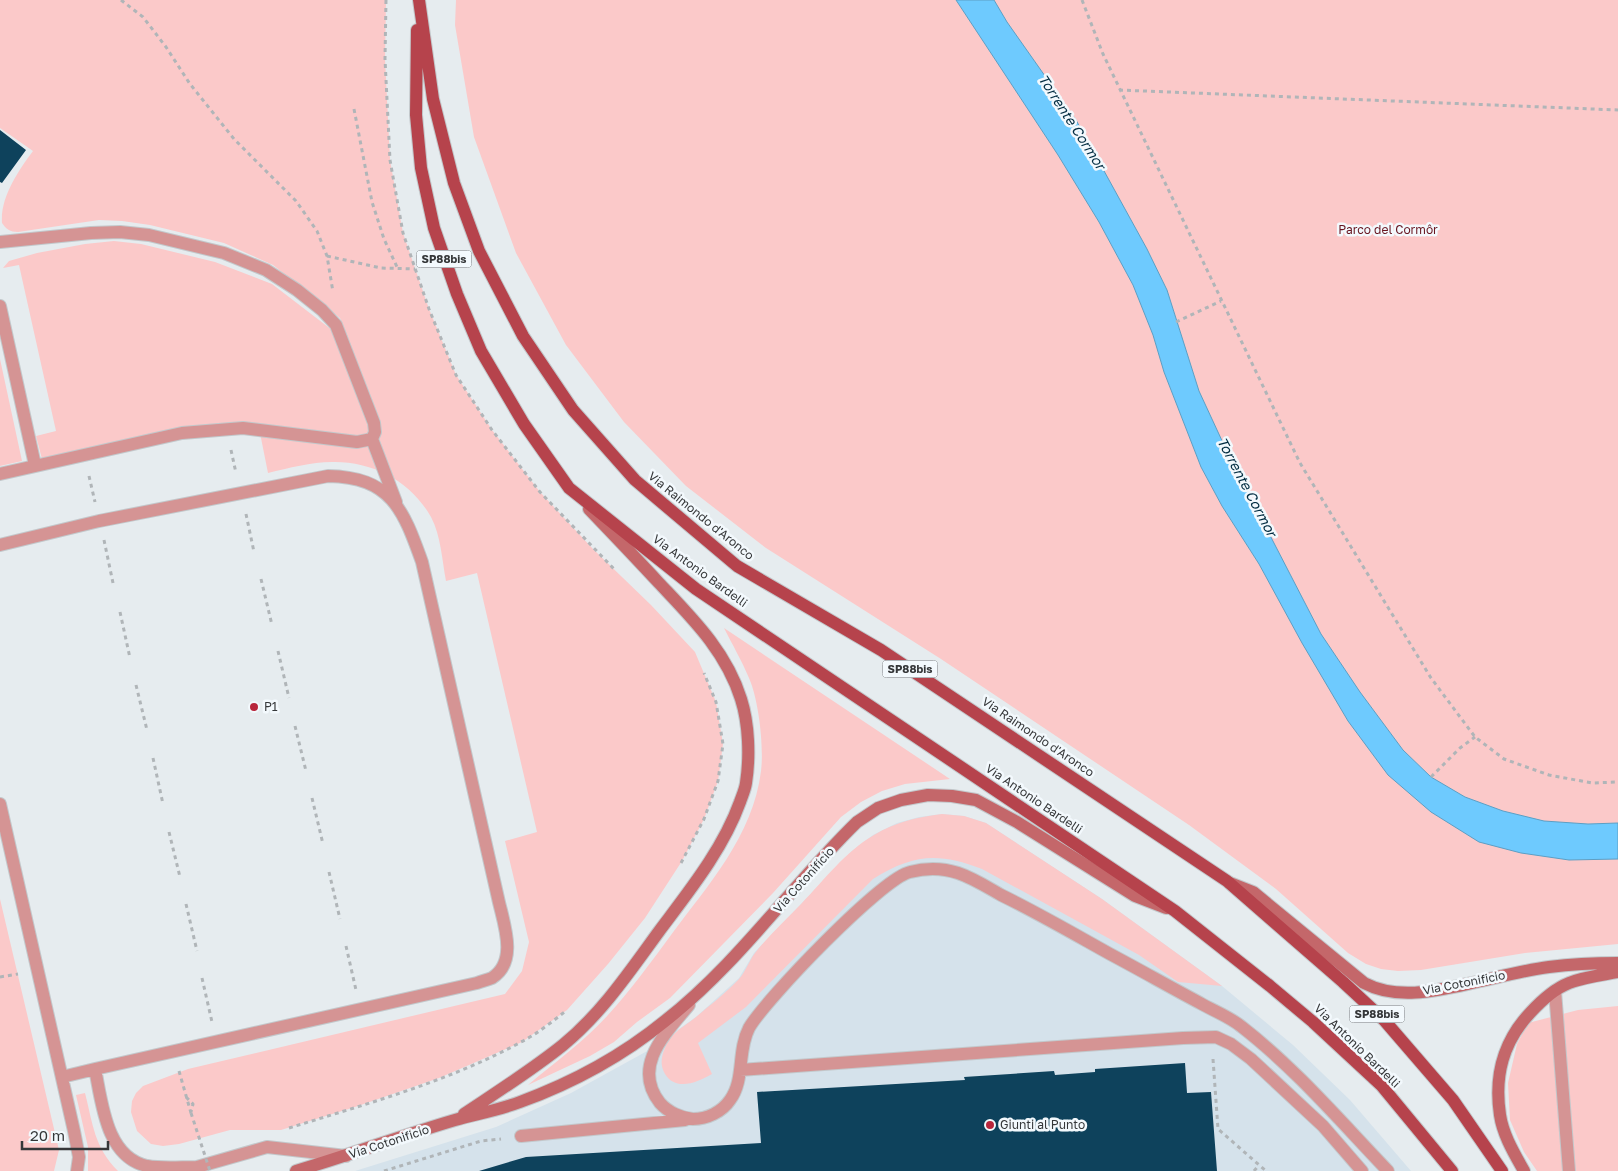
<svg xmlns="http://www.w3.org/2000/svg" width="1618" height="1171" viewBox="0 0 1618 1171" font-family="'Golos Text',sans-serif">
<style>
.built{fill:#d5e2eb}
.green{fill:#fbc9c9}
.water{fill:#6ecafe;stroke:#5d9ec3}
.building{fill:#0e425c}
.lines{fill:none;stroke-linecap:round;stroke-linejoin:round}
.lane-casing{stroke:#c3c8cb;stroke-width:14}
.secondary-casing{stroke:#c3c8cb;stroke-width:14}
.primary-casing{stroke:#c3c8cb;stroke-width:14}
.path{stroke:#b0b5b8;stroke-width:3;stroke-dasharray:4 4;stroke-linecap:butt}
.lane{stroke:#d59494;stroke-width:12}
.secondary{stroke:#c4676a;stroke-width:12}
.primary{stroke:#b6434c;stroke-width:12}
.path-bridge{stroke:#b0b5b8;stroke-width:3;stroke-dasharray:4 4;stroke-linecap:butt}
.poi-dot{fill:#b8263c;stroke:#f3f9fd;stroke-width:2}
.labels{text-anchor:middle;stroke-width:5;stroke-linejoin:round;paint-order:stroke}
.shield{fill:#f3f9fd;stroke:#6e7174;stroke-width:1}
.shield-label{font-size:11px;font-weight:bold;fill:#353739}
.park-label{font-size:12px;fill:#681520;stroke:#f3f9fd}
.street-label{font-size:12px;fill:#353739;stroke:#f3f9fd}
.poi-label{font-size:12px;fill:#353739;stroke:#f3f9fd;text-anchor:start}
.water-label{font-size:14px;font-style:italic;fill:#032d42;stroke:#f3f9fd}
</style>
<rect width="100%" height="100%" fill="#e6ecef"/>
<path class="built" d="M942 814 964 816 986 823 1102 899 1222 986 1293 1045 1350 1100 1411 1171H355L496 1127 571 1093 649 1050 696 1017 739 978 754 953 852 851 873 835 897 823 919 817Z"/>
<path class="green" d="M0 0H386L385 59 390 160 403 233 429 309 456 375 492 430 540 492 593 549 651 605 695 652 716 702 723 744 718 781 704 819 682 861 645 918 608 964 567 1010 522 1042 439 1078 358 1106 281 1130H230L179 1144 163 1146 151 1144 137 1131 131 1112 132 1101 136 1093 143 1086 188 1069 505 994 522 971 529 942 505 841 537 832 477 573 446 581C442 560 441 536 431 517 411 481 372 461 332 462 311 462 289 468 268 473L260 433 379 442 381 423 340 318 273 265 224 243 150 225 122 221 99 220 18 232C10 232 6 229 2 223 0 197 19 170 33 151L0 128Z
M456 0H956L1058 155 1099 222 1133 285 1153 335 1164 372 1201 467 1222 506 1259 564 1348 721 1521 853 1569 860 1618 859V944L1525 953 1421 970 1398 971 1381 969 1366 964 1348 953 1276 889 1189 825 941 659 766 548 686 486 624 422 566 345 516 253 474 137 455 25Z
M994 0H1618V823L1588 824 1544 821 1503 811 1465 797 1431 777 1403 750 1360 692 1321 634 1230 458 1199 391 1167 290 1147 249 1076 120 1007 22Z
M114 241 141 244 215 262 272 284 332 330 369 427V435L356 437 241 422 180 428 42 459 36 436 56 431 19 265 3 268 9 261 37 253 85 244Z
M0 359 22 461 0 466Z
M724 628 950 779 905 784 882 791 861 802 841 817 773 893 670 998 637 1022 614 1042 590 1056 528 1085C555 1062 585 1041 608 1015 631 990 651 962 671 935 708 885 753 836 761 771 764 747 759 701 749 678 742 661 732 644 724 628Z
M942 814 964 816 986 823 1102 899 1222 986 1178 982 1139 955 982 869C938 852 913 854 873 879L746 1007 698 1043 712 1074C698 1082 676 1092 665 1074 660 1066 661 1057 665 1048 671 1032 684 1027 696 1017 710 1005 727 992 739 979 746 971 749 961 755 953 769 935 787 919 802 903 824 880 846 851 874 835 895 822 918 817 942 814Z
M0 899 59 1150 54 1171H0Z
M1618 1006V1171H1537L1524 1152 1510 1120 1508 1083 1517 1044 1528 1023 1578 1010Z
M85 1093C93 1124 94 1147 118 1171H88V1147L76 1095Z"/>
<path class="water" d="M956 0H994L1007 22 1076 120 1147 249 1167 290 1199 391 1230 458 1321 634 1360 692 1403 750 1431 777 1465 797 1503 811 1544 821 1588 824 1618 823V859L1569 860 1521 853 1479 842 1431 812 1388 775 1348 721 1302 643 1259 564 1222 506 1201 467 1164 372 1153 335 1133 285 1099 222 1058 155Z"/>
<path class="building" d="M0 130 26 150 2 183 0 182Z
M1185 1063 1187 1093 1211 1092 1217 1171H479L526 1157 761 1143 757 1092 965 1080 964 1077 1054 1071 1055 1075 1095 1072V1069Z"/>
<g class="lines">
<g class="lane-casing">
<path id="lane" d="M0 242 91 233 120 232 149 235 224 253 266 270 297 290 322 310 336 325 374 423 375 432 372 439 357 442 243 428 182 433 0 474
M0 306 35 465
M372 439 396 502
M0 545 99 521 328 476C391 477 403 509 422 562L498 898C503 922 519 961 492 978 487 980 482 981 477 983L95 1069C102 1103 106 1157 147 1166 163 1169 180 1167 197 1167
M0 804 74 1131 79 1157 77 1171
M1555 991 1569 1171
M689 1005C666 1033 631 1066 660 1103 668 1112 681 1118 693 1119 707 1119 722 1112 730 1100 745 1080 737 1051 749 1028 765 1000 881 879 910 872 925 868 943 868 958 873 973 878 987 887 1001 895 1038 913 1074 934 1110 954 1140 970 1170 987 1200 1003 1214 1011 1230 1017 1242 1027 1296 1069 1341 1122 1388 1171
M740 1070 1183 1038 1216 1037 1231 1044 1251 1059 1323 1126 1362 1171
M62 1077 95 1069
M521 1136 685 1120
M190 1169 267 1147 346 1156"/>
</g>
<g class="secondary-casing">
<path id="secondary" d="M1230 883 1253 892 1364 983C1400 1002 1443 989 1481 981 1503 976 1526 970 1549 967 1572 964 1595 963 1618 963
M464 1114C497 1092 532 1070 563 1045 602 1013 630 971 660 930 690 890 723 849 740 802 742 796 745 790 746 783 750 757 749 724 741 699 726 651 692 618 659 583 636 558 613 534 589 509
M296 1171C349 1155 401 1136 455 1120 476 1114 499 1110 520 1102 572 1083 622 1056 665 1021 738 964 791 886 857 822L878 808 901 800 928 795 952 796 976 800 1017 822 1135 896 1166 908
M1524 1171C1514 1153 1503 1135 1500 1115 1494 1075 1503 1042 1530 1013 1541 1001 1554 989 1569 983 1584 977 1602 975 1618 972"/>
</g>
<g class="primary-casing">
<path id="primary" d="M419 0 433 99 454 183 479 251 523 336 573 410 635 480 737 566 881 650 1227 881 1343 982 1384 1020 1453 1100 1502 1171
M417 30 416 115 421 168 434 228 457 294 481 351 524 424 569 488 696 589 1175 911 1270 986 1313 1022 1381 1085 1452 1171"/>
</g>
<path class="path" d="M121 0 143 17 166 47 190 84 234 139 296 201 317 231 327 256 333 292
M386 0 385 59 390 160 403 233 429 309 456 375 492 430 540 492 614 569
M1082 0 1103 54 1300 463 1431 678 1475 737 1504 759 1549 775 1592 783 1618 782
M1119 90 1618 110
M354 109 372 202 384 239 398 269
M327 256 381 268 415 269
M1176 322 1221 301
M231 450 236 473
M89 476 95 502
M246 514 254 552
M104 540 113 583
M261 579 272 625
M120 612 130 658
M278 651 289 698
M136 685 147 730
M295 726 306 771
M153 758 163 804
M1431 777 1460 748 1475 737
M312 798 323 844
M169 832 180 877
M681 863 704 819 718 781 723 744 716 702 704 673
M329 872 340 919
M186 904 197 951
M346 946 356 990
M0 977 18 974
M202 978 212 1022
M1213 1059 1218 1129 1266 1171
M179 1071 191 1113
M186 1097 193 1104 191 1112
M289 1128C366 1104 450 1081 521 1042 537 1034 553 1021 567 1010
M384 1171 481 1141 501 1139
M1254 1171 1259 1165"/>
<use href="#lane" class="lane"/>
<use href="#secondary" class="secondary"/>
<use href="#primary" class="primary"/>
<path class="path-bridge" d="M191 1113 210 1171"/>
</g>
<g class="poi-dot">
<circle cx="254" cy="707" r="5"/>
<circle cx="990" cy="1125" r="5"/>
</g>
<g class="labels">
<g class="shield">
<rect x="416.5" y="250.5" width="55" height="17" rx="4"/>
<rect x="882.5" y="660.5" width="55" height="17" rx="4"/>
<rect x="1349.5" y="1005.5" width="55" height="17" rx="4"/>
</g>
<g class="shield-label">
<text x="444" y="263">SP88bis</text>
<text x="910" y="673">SP88bis</text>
<text x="1377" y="1018">SP88bis</text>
</g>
<g class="park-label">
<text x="1388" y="234">Parco del Cormôr</text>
</g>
<g class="street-label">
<text transform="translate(701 516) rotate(39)" y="4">Via Raimondo d'Aronco</text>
<text transform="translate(700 571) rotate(36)" y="4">Via Antonio Bardelli</text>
<text transform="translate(1038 737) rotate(34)" y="4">Via Raimondo d'Aronco</text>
<text transform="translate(1034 799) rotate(34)" y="4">Via Antonio Bardelli</text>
<text transform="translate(804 880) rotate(-48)" y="4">Via Cotonificio</text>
<text transform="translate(1464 983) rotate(-11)" y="4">Via Cotonificio</text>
<text transform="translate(1357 1046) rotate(44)" y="4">Via Antonio Bardelli</text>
<text transform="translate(389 1142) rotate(-18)" y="4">Via Cotonificio</text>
</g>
<g class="poi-label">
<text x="264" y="711">P1</text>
<text x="1000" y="1129">Giunti al Punto</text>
</g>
<g class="water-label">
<text transform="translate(1072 122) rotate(57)" y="5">Torrente Cormor</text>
<text transform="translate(1247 487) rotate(62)" y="5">Torrente Cormor</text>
</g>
</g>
<path d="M22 1141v8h86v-8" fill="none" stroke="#353739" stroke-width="2.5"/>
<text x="30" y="1141" font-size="15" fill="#353739" stroke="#f3f9fd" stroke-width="4" paint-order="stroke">20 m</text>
</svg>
